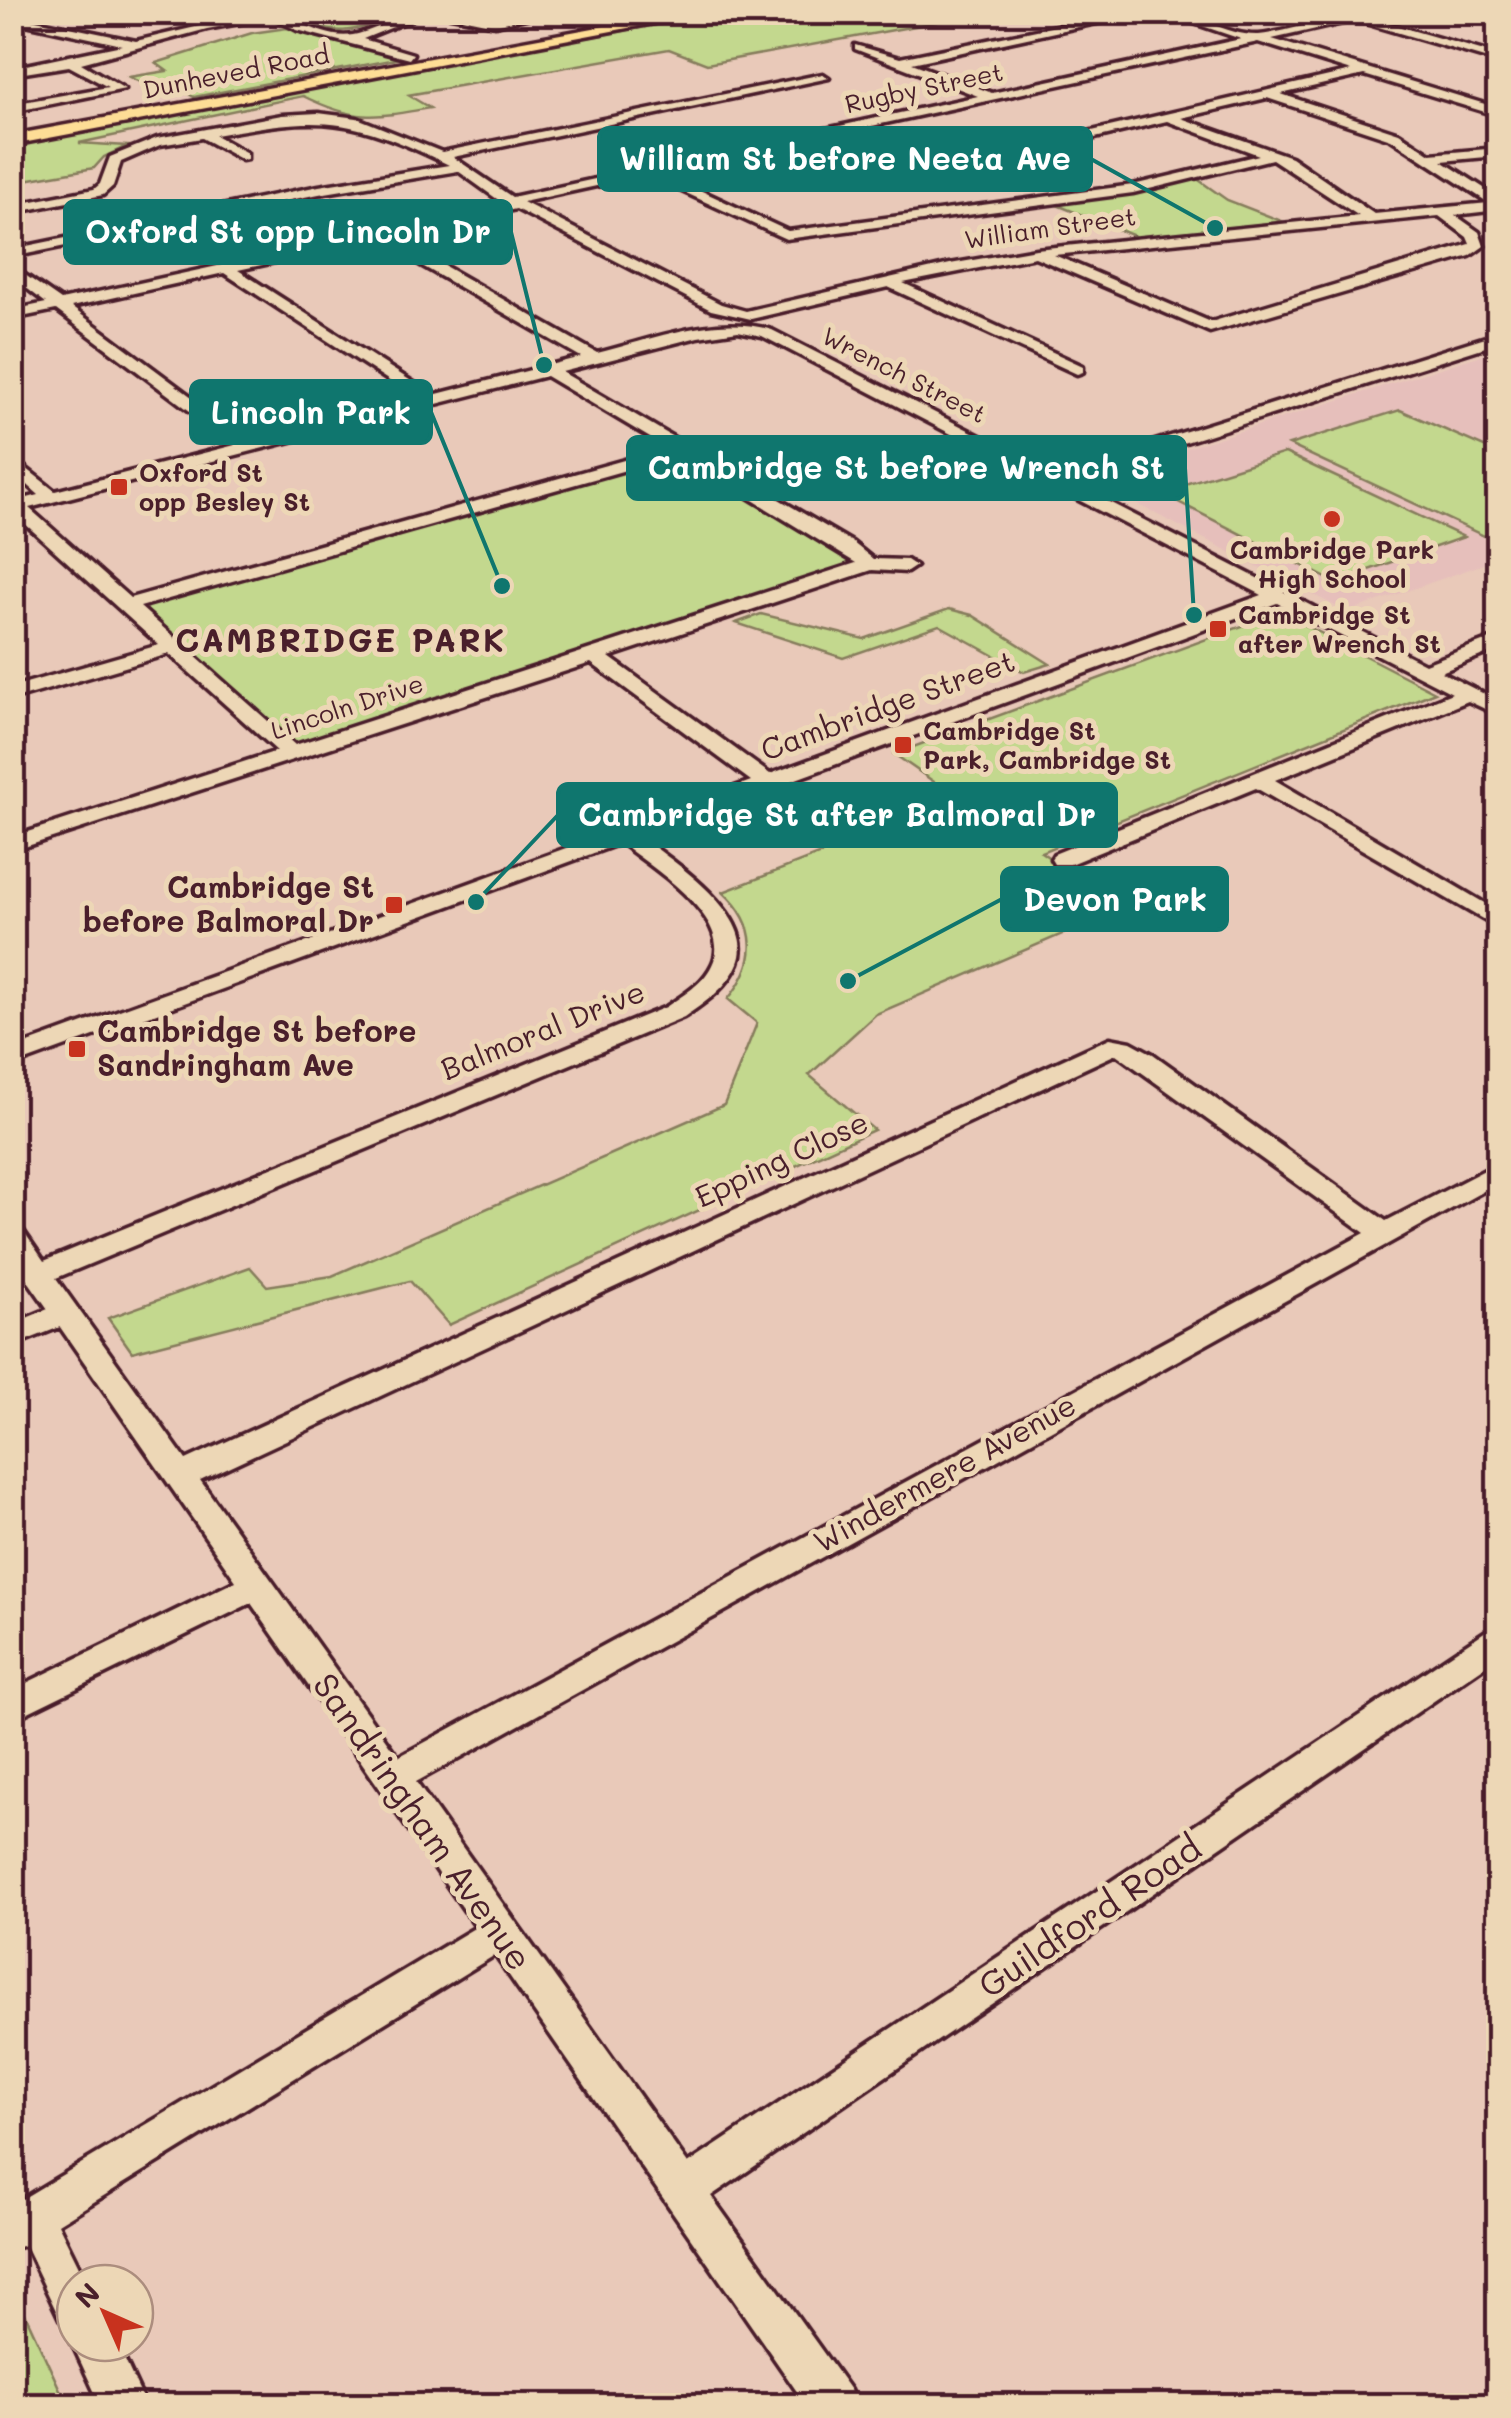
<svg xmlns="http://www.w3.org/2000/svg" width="1511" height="2418" viewBox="0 0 1511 2418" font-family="Mali,sans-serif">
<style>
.built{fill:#e6bfbb}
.green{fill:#c3d88e;stroke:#867c5c;stroke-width:2.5}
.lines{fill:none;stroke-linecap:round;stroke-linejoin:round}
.minor-casing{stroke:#4a1f2b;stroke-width:7}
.major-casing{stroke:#4a1f2b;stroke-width:7}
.minor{fill:#edd7b6;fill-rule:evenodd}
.major{fill:#fedd96;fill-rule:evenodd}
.poi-dot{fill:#c8321e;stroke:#edd7b6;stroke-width:4}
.labels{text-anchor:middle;stroke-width:10;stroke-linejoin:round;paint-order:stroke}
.far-street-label{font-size:25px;fill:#4a1f2b;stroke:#edd7b6}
.far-poi-label{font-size:25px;font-weight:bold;fill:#4a1f2b;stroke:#edd7b6;text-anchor:start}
.street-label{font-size:30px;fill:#4a1f2b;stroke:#edd7b6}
.poi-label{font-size:30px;font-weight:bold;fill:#4a1f2b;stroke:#edd7b6;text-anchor:end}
.far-district-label{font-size:32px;font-weight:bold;letter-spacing:2.5px;fill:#4a1f2b;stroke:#edd7b6}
.near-street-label{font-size:35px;fill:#4a1f2b;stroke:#edd7b6}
.leader{fill:none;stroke:#0f766e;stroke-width:4}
.callout-dot{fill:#0f766e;stroke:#edd7b6;stroke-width:4}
.callout{fill:#0f766e;stroke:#0f766e;stroke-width:4}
.callout-label{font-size:32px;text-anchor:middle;font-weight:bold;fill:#fff}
</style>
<rect width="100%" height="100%" fill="#e9c9b9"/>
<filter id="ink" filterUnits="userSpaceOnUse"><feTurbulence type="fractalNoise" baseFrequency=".01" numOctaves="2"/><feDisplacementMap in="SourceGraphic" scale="20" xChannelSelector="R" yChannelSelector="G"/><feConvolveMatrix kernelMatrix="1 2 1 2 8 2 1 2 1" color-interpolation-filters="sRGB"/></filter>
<g filter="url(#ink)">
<path class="built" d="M1498 350V559L1347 612 1088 479Z"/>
<path class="green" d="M287 13H400C353 33 335 40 287 13Z
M721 13H987L707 64 669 49 408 95 430 108C374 118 356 122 303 96L79 143 127 146 104 157 94 168 13 182V143Z
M287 28 368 45 401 58 194 97C173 84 154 91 129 77L167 71 156 63 252 33Z
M1196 178 1227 200 1284 222 1137 237 1052 203 1152 189Z
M1400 410 1498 453V530L1484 536 1289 445Z
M1285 453 1464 537 1334 582 1159 492Z
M673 456 683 457 853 560 852 564 300 744 291 743 145 609 155 602Z
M949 609 972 615 1050 664 1024 672 939 625 843 658 736 623 761 614 864 639Z
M1280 612 1435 692 1041 852 1123 908 876 1014 809 1075 874 1130 449 1325 410 1281 132 1352 108 1318 250 1267 267 1286 332 1276 724 1105 757 1023 728 999C759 962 759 925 723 892L960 800 894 754Z
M12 2294 22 2307 67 2405H13Z"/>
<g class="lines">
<g class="minor-casing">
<path id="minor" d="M260 12C290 12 322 41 353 35 380 30 401 12 430 12L363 39 413 54 409 59 297 30 272 17 207 29 81 63 125 89 12 112V104L108 87 69 66 12 75V68L122 45 12 21V15L136 41Z
M432 12 495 19 552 12 495 25Z
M1124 12H1147L912 63 992 93 1241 39 1161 12C1194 12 1230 37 1259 35 1295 31 1329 15 1366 17L1498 55V62L1365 23 1347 22 1272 39 1498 108V116L1364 75 1281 94 1399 133 1431 154 1498 148V156L1442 161 1498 197V210L1455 215 1479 232 1484 246 1470 256 1210 332 1035 257 903 283 1083 366V372L1077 374 888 287 751 319 711 310 516 209 392 236 597 353C654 339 715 313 772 330L1053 473 1498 333V343L1066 480 1425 664 1498 636V649L1441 672 1498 701V715L1468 701 1275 780 1498 911V928L1256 788 1070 864H1054L1051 859 1054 854 1452 693 1277 603 640 836C672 861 757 915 738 963 728 988 704 1003 684 1017L56 1278 186 1460 1110 1038 1131 1042 1153 1054 1386 1221 1498 1163V1183L416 1782 688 2164 1486 1631 1498 1627V1657L711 2196 850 2390 856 2406H807L495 1955 58 2224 87 2283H75V2325L60 2319 25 2245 12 2249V2205L476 1927 251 1603 12 1720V1690L236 1581 60 1327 12 1346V1324L48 1309 12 1258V1227L22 1229 44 1261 666 1007C683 995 703 984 712 965 736 919 651 867 621 843L12 1066V1049L751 781 591 663 12 851V837L277 751 169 654 12 700V687L159 645 12 512V502L39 495 12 471V457L55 491 235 445 56 310 12 319V310L46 303 12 277V266L61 300 504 204 458 171 319 194 12 257V249L319 186 449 165C350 117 323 115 215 135L247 153V159L242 160 202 138 160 145 121 162 113 186 103 195 12 213V205L94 189 100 184 110 157 157 138 282 115 318 113 357 118 442 152 823 74 829 78 453 157 512 197 978 96 855 49V45L900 58ZM1258 42 1351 71 1010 150 853 171 789 144ZM1267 98 1391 139 1489 203 1374 214 1291 157 1181 118ZM1167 121 1259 155 1133 185 788 231 661 172 775 147 852 179 1010 158ZM1272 159 1359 216 1036 249 950 264 746 311 721 304 523 202 647 175 786 239 1133 193ZM1439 216 1467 237 1470 244 1211 322 1054 255ZM377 240 581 357 433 395 238 270ZM224 273 417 399 251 441 71 307ZM738 331 762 336 1262 595 770 774 609 657 872 570 907 572 916 566 907 560 873 559 852 542 562 372 698 337ZM546 376 667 448 130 598 29 508ZM679 455 856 563 295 745 140 607ZM1116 1054 1365 1233 398 1757 200 1480Z
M75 2337V2343H117L146 2406H101L72 2343Z"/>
</g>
<g class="major-casing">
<path id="major" d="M680 12H712L12 145V135Z"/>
</g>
<use href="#minor" class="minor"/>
<use href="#major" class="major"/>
</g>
</g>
<g class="poi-dot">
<rect x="109" y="477" width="20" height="20" rx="5"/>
<circle cx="1332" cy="519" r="10"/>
<rect x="1208" y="619" width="20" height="20" rx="5"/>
<rect x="893" y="735" width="20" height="20" rx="5"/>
<rect x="384" y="895" width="20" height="20" rx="5"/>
<rect x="67" y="1039" width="20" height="20" rx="5"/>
</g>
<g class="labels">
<g class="far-street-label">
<text transform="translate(236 72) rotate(-11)" y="9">Dunheved Road</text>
<text transform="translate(924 88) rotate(-12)" y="9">Rugby Street</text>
<text transform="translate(1050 228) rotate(-8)" y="9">William Street</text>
<text transform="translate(904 375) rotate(27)" y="9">Wrench Street</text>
<text transform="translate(347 707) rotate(-18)" y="9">Lincoln Drive</text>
</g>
<g class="far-poi-label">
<text x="139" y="482">Oxford St<tspan x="139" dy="29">opp Besley St</tspan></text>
<text x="1332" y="559" text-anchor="middle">Cambridge Park<tspan x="1332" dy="29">High School</tspan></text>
<text x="1238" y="624">Cambridge St<tspan x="1238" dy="29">after Wrench St</tspan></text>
<text x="923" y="740">Cambridge St<tspan x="923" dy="29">Park, Cambridge St</tspan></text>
</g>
<g class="street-label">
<text transform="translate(888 706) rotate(-20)" y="10">Cambridge Street</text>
<text transform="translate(543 1031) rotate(-22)" y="10">Balmoral Drive</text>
<text transform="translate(782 1160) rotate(-25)" y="10">Epping Close</text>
<text transform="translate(945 1474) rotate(-29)" y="10">Windermere Avenue</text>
</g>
<g class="poi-label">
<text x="374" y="898">Cambridge St<tspan x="374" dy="34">before Balmoral Dr</tspan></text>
<text x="97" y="1042" text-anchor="start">Cambridge St before<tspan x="97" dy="34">Sandringham Ave</tspan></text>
</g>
<g class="far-district-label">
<text x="341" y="652">CAMBRIDGE PARK</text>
</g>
<g class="near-street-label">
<text transform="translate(422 1822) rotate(55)" y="12">Sandringham Avenue</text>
<text transform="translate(1090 1917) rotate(-34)" y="12">Guildford Road</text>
</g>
</g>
<path class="leader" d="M1215 228L1091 159M544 365L511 232M502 586L431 412M1194 615L1185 468M476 902L558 815M848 981L1002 899"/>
<g class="callout-dot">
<circle cx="1215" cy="228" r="10"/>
<circle cx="544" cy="365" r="10"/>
<circle cx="502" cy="586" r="10"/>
<circle cx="1194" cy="615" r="10"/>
<circle cx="476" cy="902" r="10"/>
<circle cx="848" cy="981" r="10"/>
</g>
<g class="callout">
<rect x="599" y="128" width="492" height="62" rx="10"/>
<rect x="65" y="201" width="446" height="62" rx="10"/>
<rect x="191" y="381" width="240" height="62" rx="10"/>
<rect x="628" y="437" width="557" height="62" rx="10"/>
<rect x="558" y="784" width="558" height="62" rx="10"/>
<rect x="1002" y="868" width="225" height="62" rx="10"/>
</g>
<g class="callout-label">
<text x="845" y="170">William St before Neeta Ave</text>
<text x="288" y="243">Oxford St opp Lincoln Dr</text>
<text x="311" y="424">Lincoln Park</text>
<text x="906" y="479">Cambridge St before Wrench St</text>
<text x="837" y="826">Cambridge St after Balmoral Dr</text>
<text x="1115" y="911">Devon Park</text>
</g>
<rect width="1511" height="2418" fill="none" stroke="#edd7b6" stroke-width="50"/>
<rect x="25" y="25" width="1461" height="2368" fill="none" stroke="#4a1f2b" stroke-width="4" filter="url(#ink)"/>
<g transform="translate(105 2313) rotate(315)"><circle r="48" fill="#edd7b6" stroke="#ac8d7e" stroke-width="2.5"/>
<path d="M0-8L18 38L0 25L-18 38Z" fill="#c8321e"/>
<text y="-15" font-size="28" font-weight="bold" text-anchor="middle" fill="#4a1f2b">N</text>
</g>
</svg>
